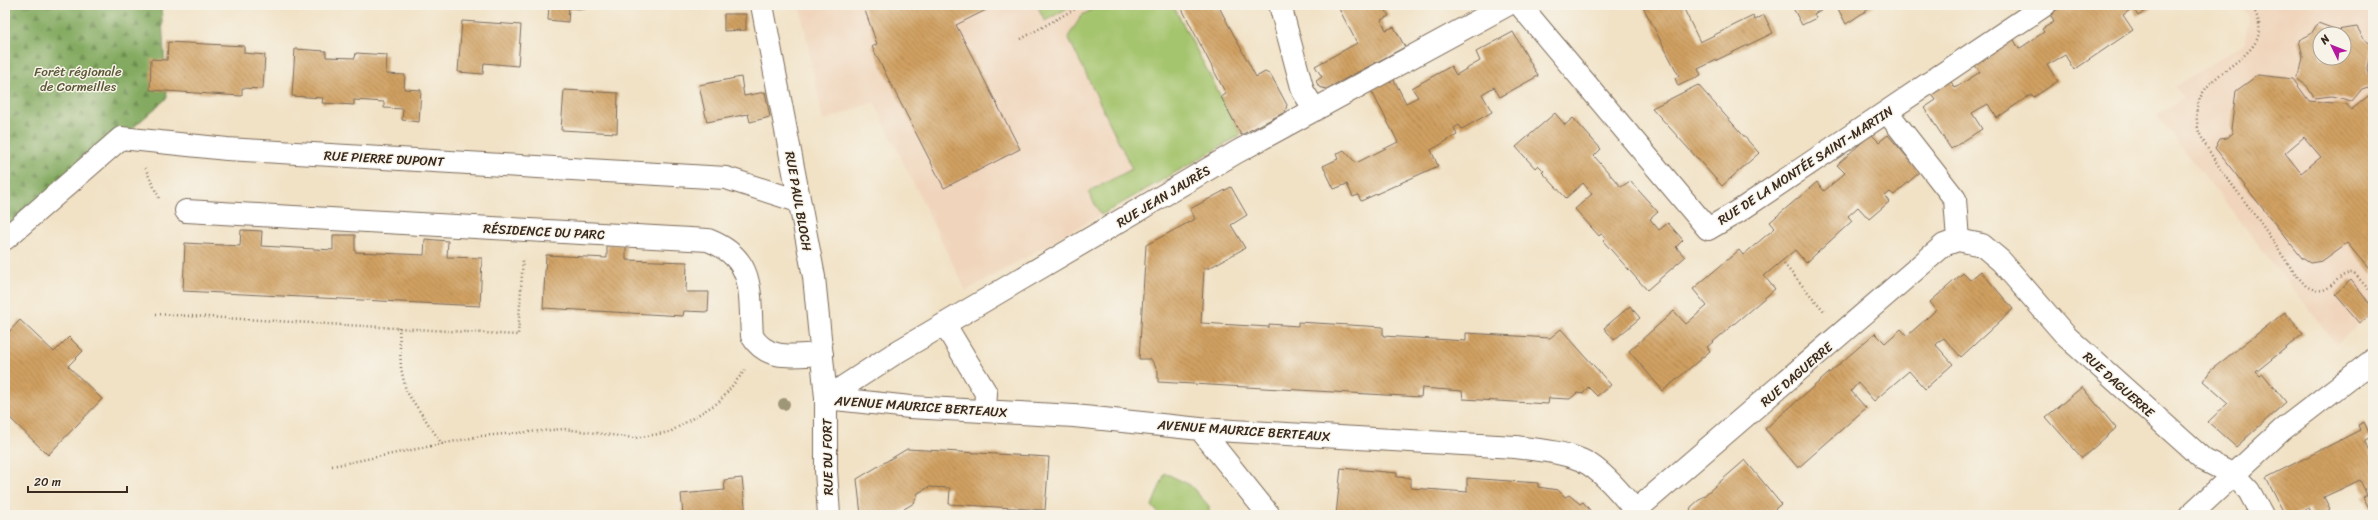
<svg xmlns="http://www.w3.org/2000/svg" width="2378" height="520" viewBox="0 0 2378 520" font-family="Sriracha,sans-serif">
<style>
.built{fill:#f0d5bc;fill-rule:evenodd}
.green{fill:#a4c46d;stroke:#707746}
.forest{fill:url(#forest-firs);stroke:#5f6a3f}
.building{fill:url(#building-back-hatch);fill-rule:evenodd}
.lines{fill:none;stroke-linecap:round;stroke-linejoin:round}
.minor-casing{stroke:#7b6a59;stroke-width:24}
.path{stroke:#7b6a59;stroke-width:2.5;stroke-dasharray:1 3;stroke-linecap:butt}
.minor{stroke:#fff;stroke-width:22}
.tree{fill:#9e9677}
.labels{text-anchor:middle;stroke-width:3;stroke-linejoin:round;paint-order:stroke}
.park-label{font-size:13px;fill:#5a5836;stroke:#f7f3e8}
.street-label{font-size:13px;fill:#3b2a1e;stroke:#f7f3e8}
</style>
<defs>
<pattern id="forest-firs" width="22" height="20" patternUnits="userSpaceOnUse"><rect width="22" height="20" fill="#83aa60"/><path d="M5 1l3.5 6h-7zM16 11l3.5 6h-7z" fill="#6c8b4f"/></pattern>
<pattern id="building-back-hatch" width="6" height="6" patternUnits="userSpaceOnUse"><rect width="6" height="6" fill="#d0a062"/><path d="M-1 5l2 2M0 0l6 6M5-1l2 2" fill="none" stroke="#aa8350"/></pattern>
</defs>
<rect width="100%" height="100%" fill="#f7f3e8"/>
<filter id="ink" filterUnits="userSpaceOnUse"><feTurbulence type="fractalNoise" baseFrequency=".025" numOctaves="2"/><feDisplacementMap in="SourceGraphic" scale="8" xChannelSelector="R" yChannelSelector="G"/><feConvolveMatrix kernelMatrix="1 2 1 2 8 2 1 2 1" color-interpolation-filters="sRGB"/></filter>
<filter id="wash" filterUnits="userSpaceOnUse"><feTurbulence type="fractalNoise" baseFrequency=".012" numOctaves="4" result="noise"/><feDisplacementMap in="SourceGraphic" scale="16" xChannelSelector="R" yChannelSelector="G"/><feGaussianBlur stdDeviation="0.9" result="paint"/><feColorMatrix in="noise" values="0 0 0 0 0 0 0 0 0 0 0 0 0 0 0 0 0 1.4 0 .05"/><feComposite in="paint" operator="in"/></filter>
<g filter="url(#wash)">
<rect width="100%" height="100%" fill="#f1e2c6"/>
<path class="built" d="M800 5H1173L1241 135 966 291 874 102 823 121Z
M2241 5H2370L2373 9V313L2336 344 2157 115 2184 98 2175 86 2244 44 2249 17ZM2320 34H2344V58H2320Z"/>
<path class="green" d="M1037 5H1073L1045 21Z
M1101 5H1173L1241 135 1101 215 1088 192 1132 169 1068 37 1082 15Z
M1165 473 1190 485 1209 506V515H1160L1152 506Z"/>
<path class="forest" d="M5 5H161L167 98 5 239Z"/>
<g id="blocks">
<path class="building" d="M549 5H585L584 9 569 8 568 22 548 20Z
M863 5H996L956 25 1020 149 944 188 872 47 877 44Z
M1180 5H1218L1256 77 1265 72 1271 75 1287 105 1285 112 1241 135 1221 97 1226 94Z
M1337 5H1383L1389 16 1381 20 1386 30 1394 27 1405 47 1326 89 1319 87 1316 81 1322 77 1315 66 1357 43Z
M1642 5H1682L1700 42 1753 16 1755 20 1764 15 1773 33 1698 69 1701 75 1678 86 1675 78 1679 76Z
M1799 5H1823L1824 8 1814 14 1816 18 1802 25 1793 8Z
M1836 5H1875L1846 24Z
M2064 5H2156L2138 16 2133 8 2123 15 2133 30 2074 70 2065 55 2047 65 2058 81 2034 97 2032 95 2027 97 1997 118 1988 104 1972 113 1982 129 1951 149 1924 108 1936 100 1930 92 1950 80 1955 88 1980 72 1974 64 2013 38 2019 49 2044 32 2042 29 2054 22 2050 14Z
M724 14H746V30L724 31Z
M462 21 521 25 518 66 484 63 483 74 458 72Z
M2318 23 2337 30 2357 27 2364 39 2372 45 2367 68 2369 76 2373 57V274L2347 243 2322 261 2310 263 2302 258 2215 148 2220 139 2227 138 2233 133 2231 129 2236 91 2258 75 2293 79 2309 101 2346 104 2351 110 2372 93 2368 87 2362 89 2352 101 2332 96 2314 98 2307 86 2296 78 2300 72 2303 57 2299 40 2311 34ZM2320 34H2344V58H2320ZM2304 137 2321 157 2301 173 2285 153Z
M1513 32 1538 76 1500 97 1494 87 1482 94 1492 112 1462 129 1459 125 1454 128 1457 135 1431 150 1438 166 1361 201 1358 195 1353 197 1347 184 1334 189 1323 166 1338 159 1336 154 1344 150 1356 163 1398 142 1371 90 1393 78 1406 103 1418 97 1412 88 1451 66 1456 75 1480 61 1476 52Z
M168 42 244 46V53L265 55 263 89 242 88V96L150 90 151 59 167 60Z
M295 49 326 51V57L355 58 356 53 387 55 386 74 405 75 404 89 421 90 419 122 402 120 403 109 384 108V102L354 100V105L322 103 323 98 292 96Z
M741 77 744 96 765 92 770 117 750 122 748 114 707 122 699 85Z
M1698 85 1759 153 1722 186 1652 108Z
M564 90 618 93 617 133 561 130Z
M1555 113 1565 125 1573 118 1601 149 1594 156 1621 187 1630 181 1658 212 1650 219 1659 230 1668 223 1683 240 1676 247 1685 257 1647 290 1603 241 1605 240 1604 236 1601 234 1599 236 1575 209 1592 194 1583 183 1566 198 1542 172 1544 171 1538 165 1535 168 1516 147Z
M1871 134 1879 142 1888 135 1920 172 1894 195 1890 192 1885 196 1889 202 1869 219 1858 207 1848 216 1852 221 1806 263 1795 250 1764 276 1775 289 1707 347 1710 351 1663 391 1629 351 1674 311 1686 324 1707 306 1693 289 1739 250 1743 255 1775 228 1770 222 1817 182 1824 191 1845 173 1837 165Z
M1231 187 1247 215 1231 225 1245 248 1209 268H1204L1201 323 1269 327V324L1298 326V322L1383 327V336L1466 341V333L1550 338 1561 329 1611 385 1597 396 1588 387 1583 394 1577 393 1570 399 1549 398 1548 404 1463 399 1462 391 1422 388 1421 397 1158 382V371L1151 359H1139L1146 245 1195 219 1190 209Z
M241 230 262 231 261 246 333 250V235H355V252L424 255 425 239 448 241 447 257 482 258 480 306 183 291 185 243 240 246Z
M607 244 626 245V260L687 262 686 292H709L708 312 684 311 683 316 543 308 546 255 607 258Z
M1981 271 2013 309 1961 357 1944 338 1939 341 1936 345 1953 364 1925 389 1909 371 1874 401 1858 383 1851 391 1866 408 1798 468 1765 429 1875 333 1885 343 1901 329 1907 336 1936 310 1930 302 1963 273 1970 280Z
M2351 280 2373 308V313L2360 323 2335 294Z
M1630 306 1640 318 1614 340 1604 328Z
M2285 312 2303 334 2256 372 2260 376 2263 374 2286 402 2236 447 2208 422 2228 403 2203 381 2211 370Z
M20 320 54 352 69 337 83 351 68 366 102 399 48 455 5 413V336Z
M2082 387 2116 428 2082 458 2046 417Z
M2364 422 2371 437 2365 440 2373 458V515L2363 497 2367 495 2360 480 2324 497 2330 509 2321 515H2313L2309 508 2294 515H2285L2266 478 2360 430 2358 425Z
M907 449 1049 457 1045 510 949 504 950 488 929 487 918 493 914 503 894 515H861L857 479Z
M1745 460 1781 504 1768 515H1689L1691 507Z
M1341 468 1397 473V477L1411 478V488L1467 492V478L1538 483V487L1558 490 1565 497 1569 495 1580 504 1583 502 1594 515H1336Z
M742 478 746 515H683L681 494 725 490 724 480Z"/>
</g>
</g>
<g filter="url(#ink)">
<use href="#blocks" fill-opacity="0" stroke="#7b6a59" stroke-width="1"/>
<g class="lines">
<g class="minor-casing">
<path id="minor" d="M762 5 814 277 826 398V471L829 515
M1280 5 1303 91 1315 110
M1520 5 1708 229 1739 211 2045 5
M1887 112 1955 199 1958 240
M186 211 708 240C756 259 749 291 752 336 767 362 796 355 822 354
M5 239 121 138 227 149 726 178 798 201
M945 325 986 393 985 411
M826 398 910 407 1074 416 1200 429 1515 447C1537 450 1560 451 1581 460 1601 468 1625 498 1639 515
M826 398 897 352 1237 152 1507 5
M1200 429 1269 515
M1635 511 1944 245 1958 240 1982 245 2001 261 2067 337 2204 460 2234 475 2249 491 2262 515
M2190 515 2282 430 2373 360"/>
</g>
<path class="path" d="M2251 5C2285 57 2204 64 2197 108 2196 114 2197 126 2199 132 2214 164 2239 193 2260 222 2275 243 2288 267 2306 286 2332 301 2333 272 2354 273L2373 294
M1021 39 1082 5
M145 168 160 200
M1784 264 1824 311
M156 314 518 335 523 258
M399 327 401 368 406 391 442 444
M332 466 481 436 564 429 635 438 670 432 719 402 746 369"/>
<use href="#minor" class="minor"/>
</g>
<circle class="tree" cx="784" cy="404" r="6"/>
</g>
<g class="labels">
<g class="park-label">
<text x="78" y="76">Forêt régionale<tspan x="78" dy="15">de Cormeilles</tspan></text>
</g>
<g class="street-label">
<text transform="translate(384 158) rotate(3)" y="5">RUE PIERRE DUPONT</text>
<text transform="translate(1805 165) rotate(-33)" y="5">RUE DE LA MONTÉE SAINT-MARTIN</text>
<text transform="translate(1163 196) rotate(-31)" y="5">RUE JEAN JAURÈS</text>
<text transform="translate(799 201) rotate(80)" y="5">RUE PAUL BLOCH</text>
<text transform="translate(544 231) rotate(3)" y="5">RÉSIDENCE DU PARC</text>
<text transform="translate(1796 374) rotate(-41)" y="5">RUE DAGUERRE</text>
<text transform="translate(2119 384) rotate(42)" y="5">RUE DAGUERRE</text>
<text transform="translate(921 406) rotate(4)" y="5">AVENUE MAURICE BERTEAUX</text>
<text transform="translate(1244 430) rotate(4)" y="5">AVENUE MAURICE BERTEAUX</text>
<text transform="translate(827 457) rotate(-91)" y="5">RUE DU FORT</text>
</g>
</g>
<rect width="2378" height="520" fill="none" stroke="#f7f3e8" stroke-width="20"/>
<g transform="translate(2332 46) rotate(313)"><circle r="19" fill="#f7f3e8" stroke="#aca397"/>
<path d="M0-3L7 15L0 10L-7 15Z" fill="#b5179e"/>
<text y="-6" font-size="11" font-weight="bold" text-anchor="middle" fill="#3b2a1e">N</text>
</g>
<path d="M28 486v6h99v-6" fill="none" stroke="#3b2a1e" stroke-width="2"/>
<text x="34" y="486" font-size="12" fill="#3b2a1e" stroke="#f7f3e8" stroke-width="3" paint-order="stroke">20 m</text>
</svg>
